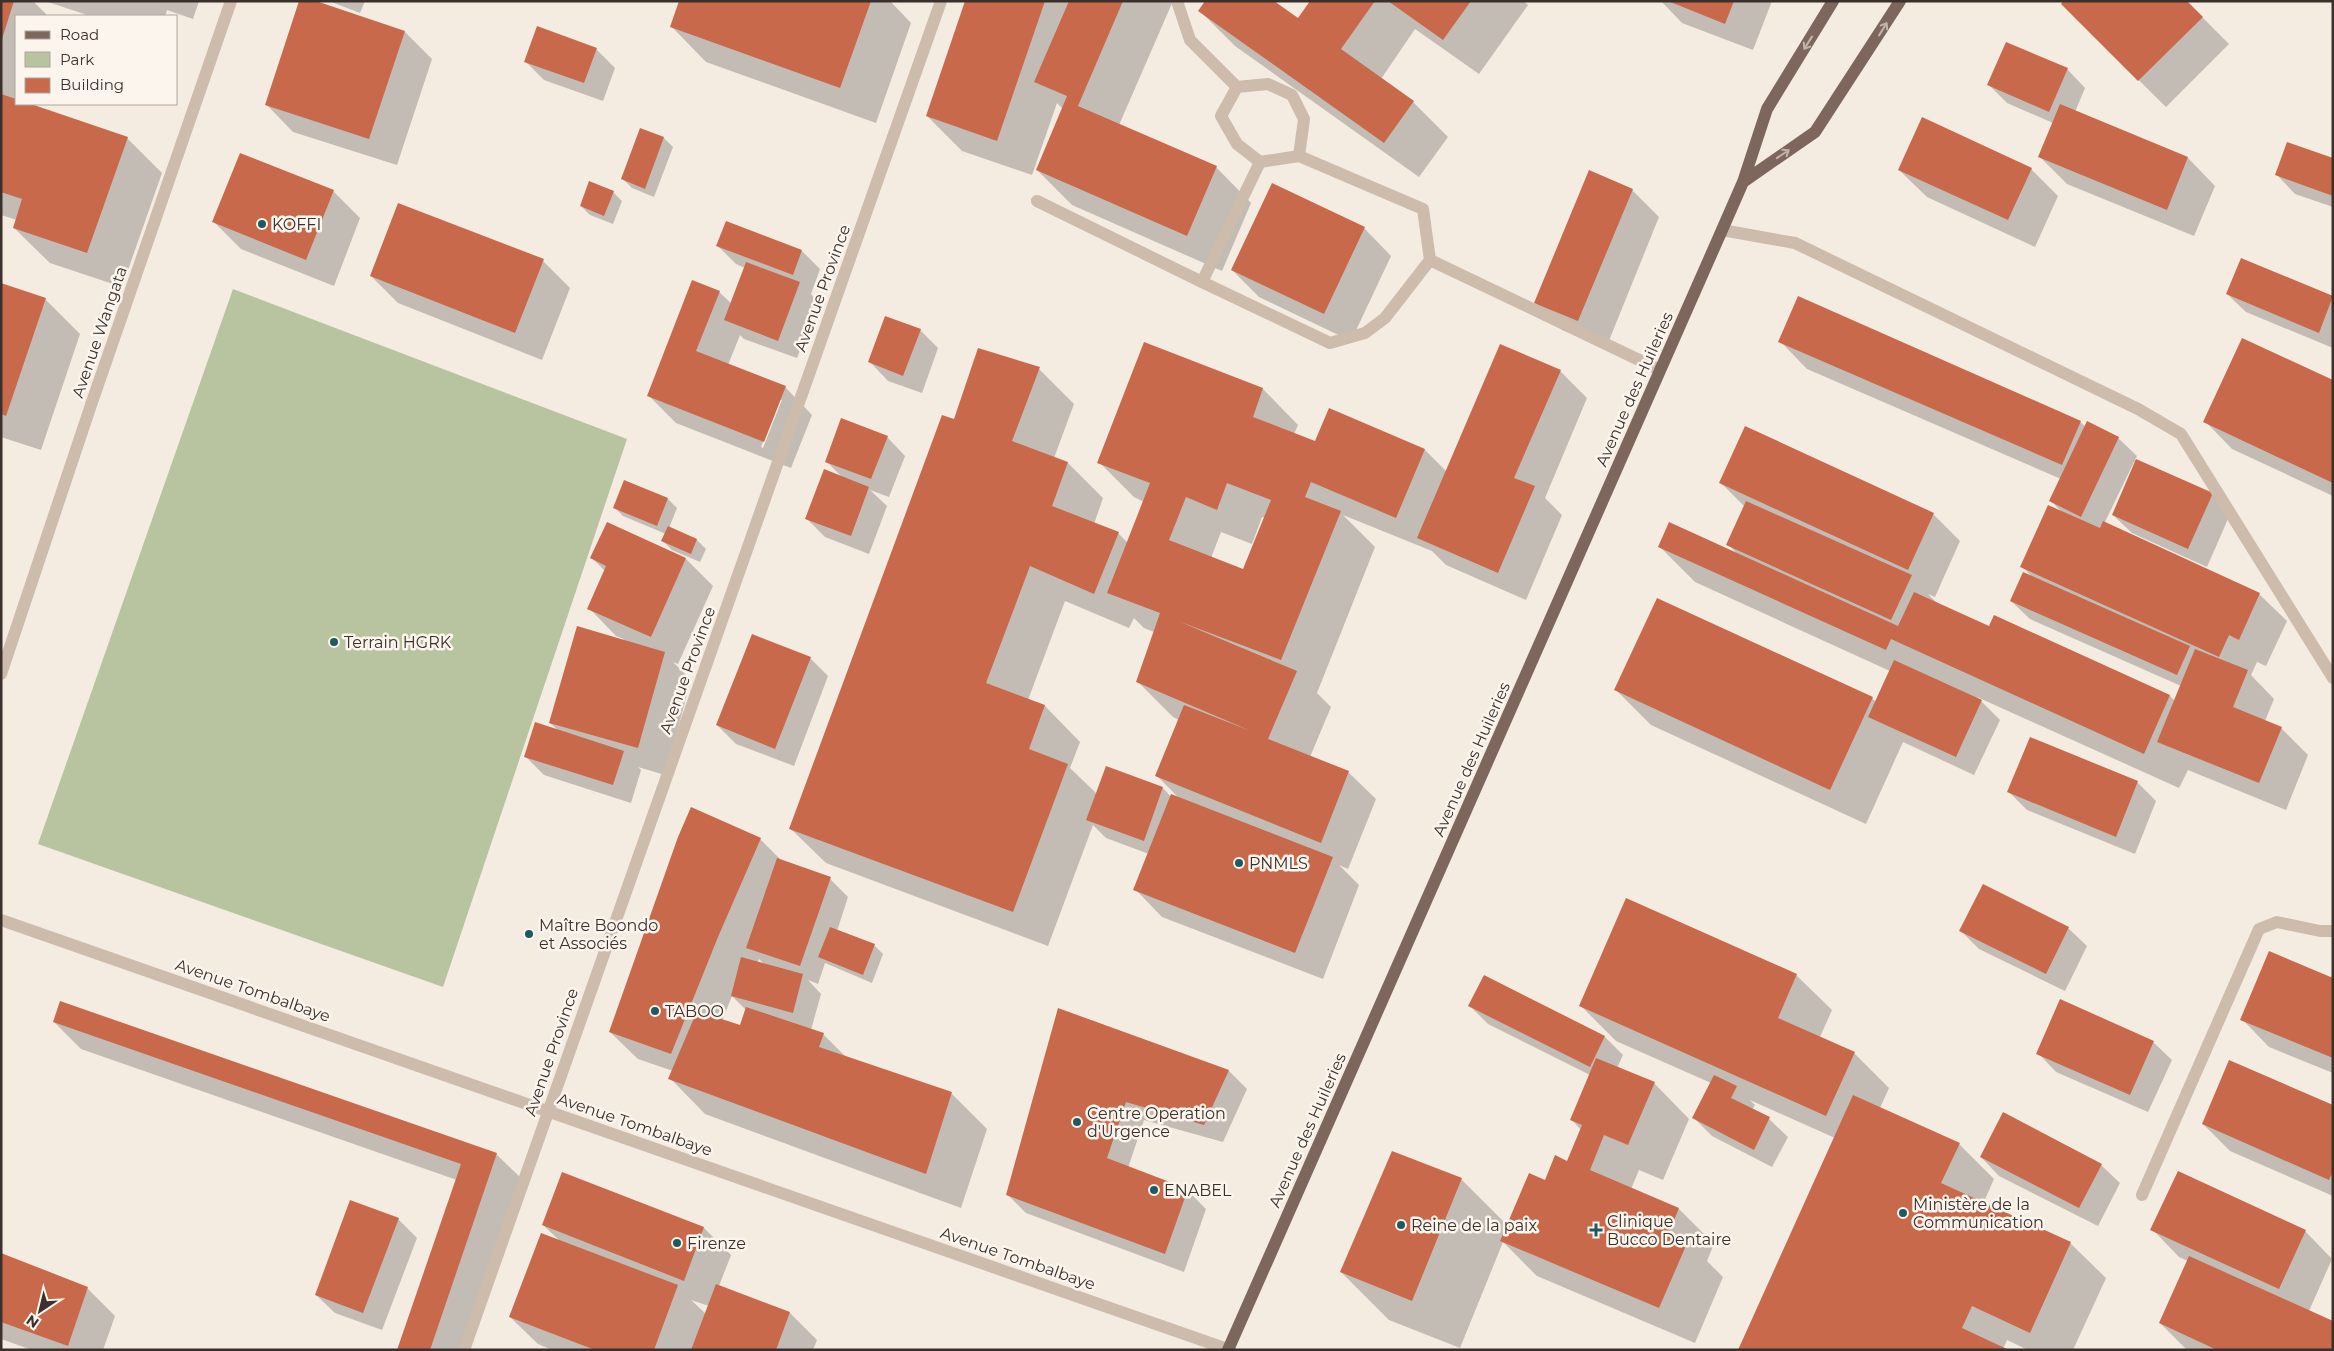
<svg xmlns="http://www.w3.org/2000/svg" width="2334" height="1351" viewBox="0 0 2334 1351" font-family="Montserrat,sans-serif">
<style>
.green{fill:#b8c4a0}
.shadow{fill:#0003;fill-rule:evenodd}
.building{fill:#c8694b;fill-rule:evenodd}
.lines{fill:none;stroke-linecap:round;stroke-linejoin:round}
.minor{stroke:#cdbbac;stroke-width:12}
.major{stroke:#7d675c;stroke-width:12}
.oneway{stroke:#c2b5ac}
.poi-dot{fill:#1f5a5e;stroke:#fbf5ee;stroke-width:2}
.labels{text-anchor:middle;stroke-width:5;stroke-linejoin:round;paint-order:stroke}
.poi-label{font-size:16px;fill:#3b302b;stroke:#fbf5ee;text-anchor:start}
.street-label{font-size:16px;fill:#3b302b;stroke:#fbf5ee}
</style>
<rect width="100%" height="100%" fill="#f4ebe1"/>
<path class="green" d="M233 289 627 439 443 987 38 844Z"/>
<path class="shadow" d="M1 1H33L48 16H16V104H27L127 138 162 173 122 287 50 263 14 228 17 220 1 215Z
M45 1H199L193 19 167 10 165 16H90Z
M329 1H365L360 13Z
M680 1H890L911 23 876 123 706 62 671 26Z
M967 1H1173L1119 125 1216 167 1251 203 1222 271 1072 205 1037 170 1063 109 1057 103 1032 175 962 151 927 116Z
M1312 1H1524L1528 5 1479 74 1415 29 1381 79 1413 102 1448 137 1419 177 1235 46 1200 11 1298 20Z
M1661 1H1772L1753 50 1682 23Z
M2186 1 2229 44 2166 107 2062 4Z
M405 32 432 59 397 165 293 132 266 104Z
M596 49 615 68 603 101 544 80 526 62Z
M2067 69 2085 88 2075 112 2188 158 2215 186 2194 236 2067 184 2039 156 2053 123 2007 103 1989 85Z
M641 130 664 138 673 147 654 197 632 188 623 179Z
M2333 160V207L2295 194 2277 175Z
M2031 169 2058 196 2035 247 1927 197 1899 170Z
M1632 190 1659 217 1606 348 1562 330 1535 303Z
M333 191 360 218 334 286 241 249 214 222Z
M613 192 622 201 613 224 590 215 581 206Z
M1364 228 1391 256 1351 341 1259 297 1232 270Z
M718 246 802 251 820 269 811 294 818 302 797 358 744 339 740 335 728 365 785 387 812 415 791 468 676 423 649 396 719 292 732 304 745 268 736 264ZM779 400H782L763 448 761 447Z
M2242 260 2333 298V348L2246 312 2227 294Z
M543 261 570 288 542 360 398 303 371 276Z
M1 284 45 299 80 334 41 450 1 437Z
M920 330 938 348 922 393 888 381 870 362Z
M1780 341 2080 422 2086 427 2118 438 2137 456 2135 460 2212 494 2231 512 2207 567 2132 533 2113 515 2136 463 2134 462 2104 524 2259 594 2287 621 2266 666 2257 662 2251 675 2274 699 2265 721 2281 728 2308 755 2286 810 2188 770 2179 788 1977 697 2000 720 1974 775 1903 742 1866 824 1651 725 1616 690 1872 698 1876 702 1890 671 1695 582 1660 547 1738 555 1728 544 1745 507 1720 482 1933 514 1960 541 1935 597 1928 594 1938 604 1990 628 2170 696 2175 701 2181 686 2030 619 2011 601 2032 577 2022 566 2061 511 2051 501 2061 479 1807 369Z
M1145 344 1263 389 1298 425 1294 434 1316 442 1330 410 1425 450 1447 472 1560 371 1587 398 1545 498 1562 515 1526 600 1446 565 1432 551 1343 515 1375 547 1317 693 1331 707 1310 757 1348 772 1376 799 1348 869 1339 865 1359 885 1323 979 1162 917 1135 889 1149 854 1106 838 1093 825 1048 946 826 863 790 828 955 421 1039 369 1074 404 1054 458 1068 463 1103 498 1094 524 1118 533 1128 543 1144 502 1134 497 1099 462ZM1262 517 1265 518 1244 570 1211 558 1221 532 1252 544ZM1065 601 1129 628 1134 618 1144 628 1154 632 1137 681 1173 717 1179 720 1157 776 1180 799 1171 797 1163 788 1097 794 1070 768 1080 742 1045 706 1028 700Z
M2333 382V496L2232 449 2205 421Z
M887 437 905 456 889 497 870 490 887 506 869 554 825 537 806 518 842 477 826 461Z
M625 481 668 499 677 508 669 528 697 540 706 549 700 562 672 550 663 541 666 534 623 516 614 507Z
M592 558 686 559 713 586 678 664 673 662 691 680 665 775 638 767 641 770 631 803 544 775 525 756 559 731 550 723 624 639 616 636 589 608 605 571Z
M810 658 828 676 794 766 736 744 717 725Z
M2137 782 2156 801 2135 854 2027 810 2009 792Z
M760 839 783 862 830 879 848 897 837 931 874 945 883 954 872 983 825 963 818 984 808 980 821 994 811 1030 823 1034 847 1058 952 1094 987 1129 961 1208 705 1114 670 1078 673 1071 638 1059 610 1032ZM759 959 765 965 757 963ZM732 996 746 1010 740 1027 722 1021Z
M2068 928 2087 946 2065 991 1979 949 1961 931Z
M1796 975 1832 1010 1820 1037 1854 1053 1889 1088 1880 1108 1959 1144 1994 1179 1983 1204 2070 1243 2106 1278 2073 1350H2028L2007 1340 2003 1349 1739 1350 1835 1138 1750 1100 1755 1105 1752 1110 1769 1119 1788 1137 1772 1167 1712 1136 1694 1118 1711 1083 1616 1041 1580 1005Z
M1485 977 1605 1037 1623 1055 1617 1068 1654 1083 1689 1119 1663 1180 1639 1170 1631 1189 1679 1209 1714 1244 1707 1261 1723 1277 1695 1343 1537 1276 1503 1242 1460 1348 1389 1320 1341 1272 1461 1179 1508 1226 1546 1182 1568 1162 1581 1130 1572 1120 1590 1075 1488 1024 1470 1006Z
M2333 979V1073L2269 1047 2242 1019Z
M1059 1010 1229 1071 1247 1089 1223 1142 1144 1120 1128 1168 1187 1190 1206 1209 1184 1272 1026 1213 1008 1195Z
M54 1022 496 1154 524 1181 466 1350H399L457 1180 81 1049Z
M2153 1042 2172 1060 2148 1112 2056 1072 2038 1053Z
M2333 1106V1196L2230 1151 2203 1124Z
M1981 1157 2101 1165 2120 1183 2098 1226 1999 1176Z
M563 1173 704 1228 731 1255 719 1286 790 1313 817 1340 813 1350H552L538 1344 510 1317 560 1241 543 1225ZM691 1300 709 1306 706 1314Z
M398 1219 417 1238 382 1330 335 1313 316 1295Z
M2152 1229 2305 1231 2332 1259 2309 1311 2333 1350H2187L2160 1323 2188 1261 2179 1257Z
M1 1254 87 1288 115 1316 103 1350H32L1 1339Z"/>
<path class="building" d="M1 1H14L2 39H1Z
M299 1H316L405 31 369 139 265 105Z
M679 1H871L840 88 670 27Z
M965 1H1045L997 141 926 116Z
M1069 1H1123L1078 106 1217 166 1187 236 1036 170 1067 96 1034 82Z
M1205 1H1274L1298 18 1310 1H1375L1341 49 1414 101 1384 143 1198 11Z
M1388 1H1471L1443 40Z
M1668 1H1734L1725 24Z
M2063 1H2187L2203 17 2138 81 2061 4Z
M537 26 597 48 584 83 524 62Z
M2006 42 2068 68 2049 112 1987 85Z
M1 94 16 99V104H31L128 137 87 253 13 228 22 199 1 192Z
M2060 104 2188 157 2167 210 2038 157Z
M1922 117 2032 168 2008 220 1898 170Z
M640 128 664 137 645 189 621 179Z
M2287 142 2333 158V196L2275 175Z
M240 153 334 190 306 260 212 222Z
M1589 170 1633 189 1578 321 1534 303Z
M589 181 614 191 604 216 580 206Z
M1272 183 1365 227 1324 314 1231 270Z
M398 203 544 259 515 333 370 276Z
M726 221 802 250 793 275 716 246Z
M2241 258 2333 296 2319 333 2226 294Z
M746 262 800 282 778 341 724 320Z
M692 280 720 291 696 351 786 386 764 442 647 396Z
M1 283 46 298 6 416 1 414Z
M1798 296 2081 421 2062 465 1778 342Z
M885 316 921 329 903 376 868 362Z
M2242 338 2333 380V483L2203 422Z
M1144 342 1263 388 1253 417 1315 441 1329 408 1425 449 1396 518 1311 482 1305 497 1341 511 1281 660 1178 621 1297 671 1268 739 1349 771 1321 843 1155 776 1184 705 1251 731 1136 682 1160 613 1107 593 1150 483 1097 463ZM1227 483 1271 500 1243 569 1169 540 1186 497 1217 510Z
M1500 344 1561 370 1514 478 1535 486 1498 573 1417 538Z
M978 348 1040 367 1012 441 1068 462 1052 506 1119 532 1094 594 1030 566 986 683 1045 705 1029 749 1068 764 1013 912 789 829 942 415 954 419Z
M841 418 888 436 871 479 825 462Z
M2087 421 2119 437 2081 517 2049 501Z
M1745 426 1934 513 1908 570 1719 483Z
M2136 459 2213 493 2188 549 2112 515Z
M824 469 869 487 851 536 805 519Z
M624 480 668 498 657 526 613 508Z
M1746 501 1912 575 1891 620 1726 545Z
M2048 505 2100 528 2103 521 2260 593 2239 640 2229 635 2219 657 2020 567Z
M607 522 686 558 651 637 587 609 606 566 590 558Z
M1669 522 1898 626 1914 592 1989 626 1994 615 2170 695 2144 754 1891 639 1886 650 1658 547Z
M668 526 697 539 691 554 661 541Z
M2023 572 2190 646 2177 675 2010 601Z
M1657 598 1873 697 1830 790 1614 690Z
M577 626 665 652 638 748 549 723Z
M752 634 811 657 775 749 716 725Z
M2195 649 2248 670 2233 707 2282 727 2259 783 2157 742Z
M1894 660 1982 700 1956 757 1868 717Z
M535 722 624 751 613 785 524 757Z
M2030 737 2138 781 2116 837 2007 792Z
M1106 766 1163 787 1144 841 1086 820Z
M1171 794 1333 857 1295 953 1133 890Z
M691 807 761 838 718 937 671 1054 609 1032 678 837Z
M777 858 831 877 800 966 746 948Z
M1983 884 2069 927 2046 974 1959 931Z
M1626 898 1797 974 1778 1018 1855 1052 1826 1116 1579 1006Z
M830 927 875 944 863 975 818 957Z
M2269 951 2333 978V1058L2240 1020Z
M741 957 803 974 793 1013 731 996Z
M1484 975 1605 1036 1590 1067 1468 1006Z
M2060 999 2154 1041 2130 1095 2036 1054Z
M60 1001 497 1153 430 1350H397L461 1164 53 1022Z
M746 1007 824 1033 819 1047 952 1092 926 1174 668 1079 697 1011 740 1025Z
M1058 1008 1229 1070 1204 1125 1126 1102 1107 1158 1188 1189 1165 1254 1006 1195Z
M1596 1058 1655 1082 1628 1145 1604 1135 1590 1170 1679 1208 1669 1233 1688 1241 1659 1308 1500 1241 1529 1173 1545 1180 1555 1155 1567 1161 1582 1125 1570 1120Z
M2229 1060 2333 1105V1171L2329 1180 2202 1124Z
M1714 1075 1737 1086 1731 1098 1770 1117 1754 1150 1692 1118Z
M1853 1095 1960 1143 1941 1183 2071 1242 2030 1333 1972 1306 1962 1328 2009 1350H1738Z
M2003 1112 2102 1164 2079 1208 1980 1157Z
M1392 1151 1462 1178 1412 1301 1340 1272Z
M2178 1171 2306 1230 2279 1289 2150 1230Z
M562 1172 704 1227 684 1281 542 1225Z
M350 1200 399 1218 363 1313 315 1295Z
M541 1233 678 1285 654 1350H595L509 1317Z
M1 1253 88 1287 68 1346 1 1322Z
M2189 1256 2333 1321V1350H2217L2159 1323Z
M716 1284 790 1312 776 1350H691Z"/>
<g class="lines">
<path class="minor" d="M1177 1 1190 40 1237 87
M1260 162 1237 144 1221 116 1237 87 1268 84 1292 95 1304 119 1299 156
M1037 201 1202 282
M1722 230 1795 243 2138 409 2181 434 2333 678
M1430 260 1385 318 1365 333 1330 343 1202 282 1260 162 1299 156 1423 209 1430 260 1660 370
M1 674 92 402 231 1
M1 920 1230 1350
M2142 1195 2259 929 2277 922 2320 931H2333
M464 1350 941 1"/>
<path class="major" d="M1743 182 1815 132 1900 1
M1228 1350 1722 230 1743 182 1767 109 1833 1"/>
</g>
<defs><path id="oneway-shaft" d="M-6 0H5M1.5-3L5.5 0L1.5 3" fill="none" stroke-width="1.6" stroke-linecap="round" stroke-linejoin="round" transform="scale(1.25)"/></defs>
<g class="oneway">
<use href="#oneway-shaft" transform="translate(1883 29) rotate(-58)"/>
<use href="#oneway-shaft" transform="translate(1808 43) rotate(122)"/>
<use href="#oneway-shaft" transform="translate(1783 154) rotate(-34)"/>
</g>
<g class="poi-dot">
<circle cx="262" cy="224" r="5"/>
<circle cx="334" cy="642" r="5"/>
<circle cx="1239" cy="863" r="5"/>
<circle cx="529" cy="934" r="5"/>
<circle cx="655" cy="1011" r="5"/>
<circle cx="1077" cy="1122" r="5"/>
<circle cx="1154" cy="1190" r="5"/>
<circle cx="1903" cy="1213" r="5"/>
<circle cx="1401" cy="1225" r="5"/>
<path d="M1593.5 1222.5h5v5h5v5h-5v5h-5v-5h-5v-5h5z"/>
<circle cx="677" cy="1243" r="5"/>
</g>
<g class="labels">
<g class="poi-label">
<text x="272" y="230">KOFFI</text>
<text x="344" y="648">Terrain HGRK</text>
<text x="1249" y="869">PNMLS</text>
<text x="539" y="931">Maître Boondo<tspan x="539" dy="18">et Associés</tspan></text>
<text x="665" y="1017">TABOO</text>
<text x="1087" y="1119">Centre Operation<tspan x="1087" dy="18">d'Urgence</tspan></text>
<text x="1164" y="1196">ENABEL</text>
<text x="1913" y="1210">Ministère de la<tspan x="1913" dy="18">Communication</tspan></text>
<text x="1607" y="1227">Clinique<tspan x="1607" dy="18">Bucco Dentaire</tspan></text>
<text x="1411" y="1231">Reine de la paix</text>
<text x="687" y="1249">Firenze</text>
</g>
<g class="street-label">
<text transform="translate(822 288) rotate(-70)" y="6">Avenue Province</text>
<text transform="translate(99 332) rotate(-71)" y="6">Avenue Wangata</text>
<text transform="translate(1634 389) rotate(-66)" y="6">Avenue des Huileries</text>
<text transform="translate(687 670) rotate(-70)" y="6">Avenue Province</text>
<text transform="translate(1471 759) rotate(-66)" y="6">Avenue des Huileries</text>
<text transform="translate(253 990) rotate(19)" y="6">Avenue Tombalbaye</text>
<text transform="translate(551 1052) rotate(-71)" y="6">Avenue Province</text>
<text transform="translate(635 1124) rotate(19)" y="6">Avenue Tombalbaye</text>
<text transform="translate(1307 1130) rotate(-66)" y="6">Avenue des Huileries</text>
<text transform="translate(1018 1258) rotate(19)" y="6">Avenue Tombalbaye</text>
</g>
</g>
<rect width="2334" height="1351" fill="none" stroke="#3b302b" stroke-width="5"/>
<rect x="15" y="15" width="162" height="90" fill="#fbf5ee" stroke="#aea6a0"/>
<rect x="25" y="31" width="25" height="8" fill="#7d675c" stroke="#aea6a0"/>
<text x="60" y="40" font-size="15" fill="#3b302b">Road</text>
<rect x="25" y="52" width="25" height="15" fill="#b8c4a0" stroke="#aea6a0"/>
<text x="60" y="65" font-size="15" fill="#3b302b">Park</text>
<rect x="25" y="78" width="25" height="15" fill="#c8694b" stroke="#aea6a0"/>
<text x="60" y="90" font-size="15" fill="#3b302b">Building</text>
<g transform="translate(40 1311) rotate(215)" stroke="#fbf5ee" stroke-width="4" paint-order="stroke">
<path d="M0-4L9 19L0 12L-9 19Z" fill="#3b302b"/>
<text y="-8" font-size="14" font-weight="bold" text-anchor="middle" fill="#3b302b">N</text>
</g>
</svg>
